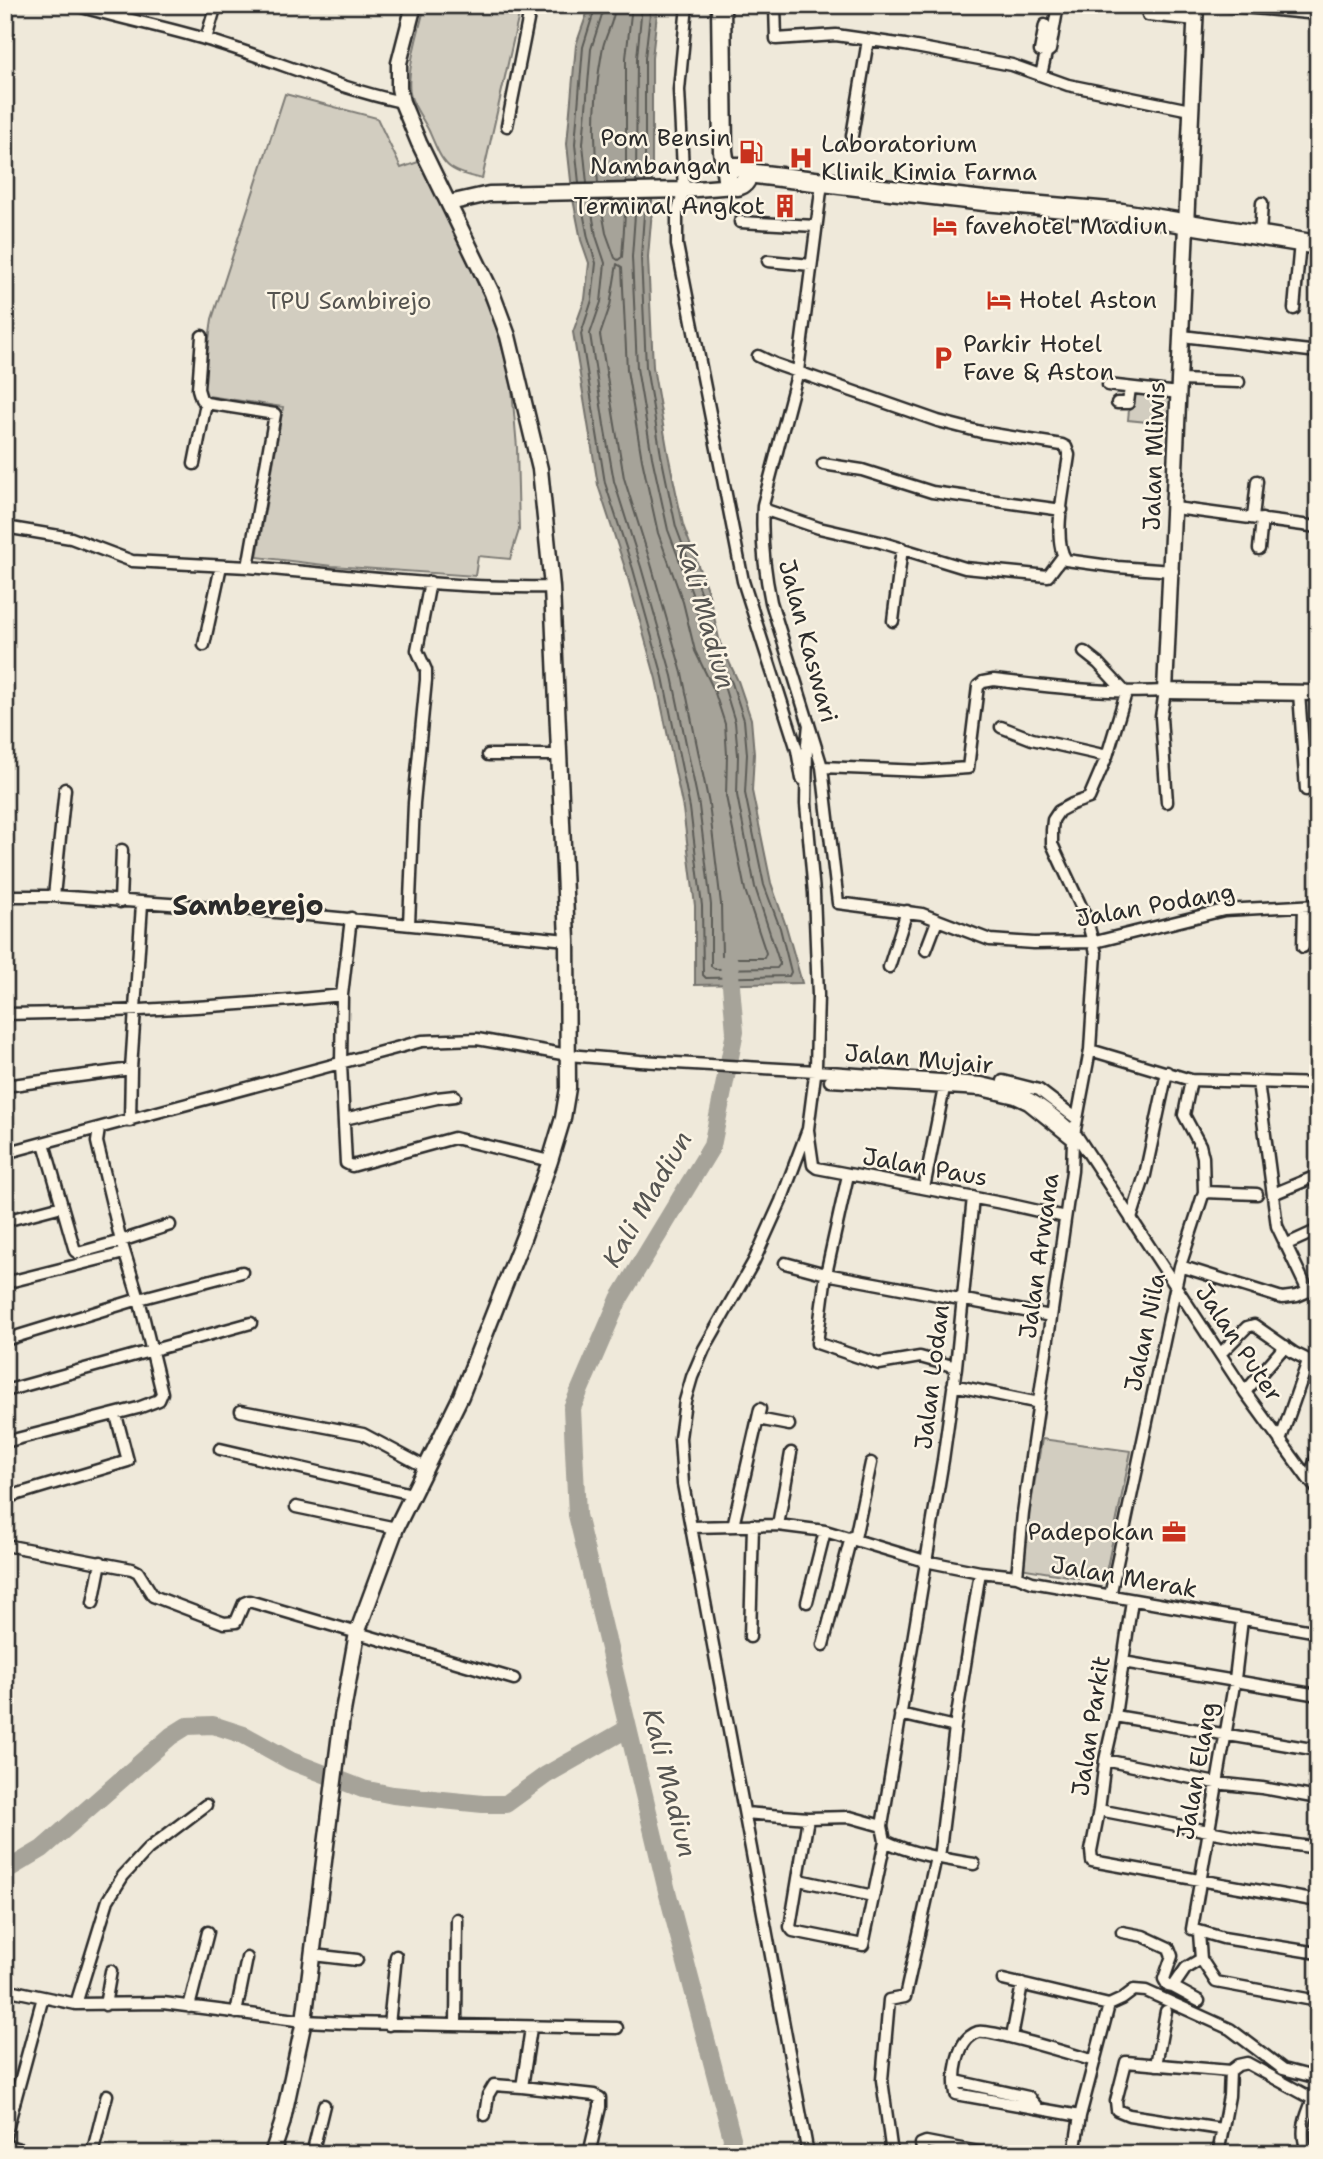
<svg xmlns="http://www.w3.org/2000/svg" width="1323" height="2159" viewBox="0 0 1323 2159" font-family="'Shantell Sans',sans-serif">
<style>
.green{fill:#d2cdc0;stroke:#7e7c76;stroke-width:2}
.water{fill:#a6a399;stroke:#75736d;stroke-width:2}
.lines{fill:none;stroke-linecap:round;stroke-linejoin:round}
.shore{stroke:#5c5b57;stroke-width:2}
.river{stroke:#a6a399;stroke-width:18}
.street-casing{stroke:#2b2b2b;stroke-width:15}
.secondary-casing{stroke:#2b2b2b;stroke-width:19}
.highway-casing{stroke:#2b2b2b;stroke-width:23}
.street{stroke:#fcf5e5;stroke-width:10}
.secondary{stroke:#fcf5e5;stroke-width:14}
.highway{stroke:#fcf5e5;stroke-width:18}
.labels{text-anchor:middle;stroke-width:5;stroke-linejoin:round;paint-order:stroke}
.poi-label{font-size:24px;fill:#2b2b2b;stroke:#fcf5e5;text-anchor:start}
.park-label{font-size:24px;fill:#555450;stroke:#fcf5e5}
.street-label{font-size:24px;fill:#2b2b2b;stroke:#fcf5e5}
.water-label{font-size:26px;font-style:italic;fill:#565552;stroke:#fcf5e5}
.quarter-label{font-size:28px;font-weight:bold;fill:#2b2b2b;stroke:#fcf5e5}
</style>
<rect width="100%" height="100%" fill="#efe9da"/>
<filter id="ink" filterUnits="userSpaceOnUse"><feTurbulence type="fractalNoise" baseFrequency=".0143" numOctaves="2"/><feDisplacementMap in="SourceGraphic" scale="14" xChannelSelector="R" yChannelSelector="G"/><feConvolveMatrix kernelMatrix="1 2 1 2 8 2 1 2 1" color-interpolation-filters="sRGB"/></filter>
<g filter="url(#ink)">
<path class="green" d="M425 5H497L520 10 482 179C445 170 444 166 429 131 424 121 413 105 411 97 404 77 420 27 425 5Z
M285 94 377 118 401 168 421 161 492 314 511 377 517 448 519 530 510 559 478 556 475 576 332 566 257 557 283 407 201 395 212 319Z
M1131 389 1178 394 1176 425 1128 420Z
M1042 1439 1131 1451 1104 1582 1020 1568Z"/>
<path class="water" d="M590 5H658L652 58V210L648 257 653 367 668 454 683 525 709 595 720 643 738 681 751 719 754 754 752 791 771 883 786 926 802 983 695 985V906L683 809 656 679 626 571 598 485 573 332 585 299 589 263 581 240 573 199 567 144 576 45Z"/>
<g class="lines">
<path class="shore" d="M626 182V58L632 5
M636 182 637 58 642 5
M645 182V58L651 5
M579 183 575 144 583 47 596 5
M587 183 583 144 591 49 605 5
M598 183C593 140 594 95 602 52 604 36 615 22 615 5
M600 200 606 233 615 258 618 260 622 257 626 200
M581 201 588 238 596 263 592 300 581 334 605 483 633 569 663 677 690 808 702 906 703 975 706 978 789 976 791 972 780 928 764 885 745 793 747 754 744 720 732 683 713 645 702 597 676 527 661 455 646 367 641 257 645 200
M590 201 596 236 605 263 601 302 590 334 604 425 614 481 641 567 672 676 699 806 711 905V966L715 969 777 968 780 964 755 887 737 795 738 755 735 722 724 686 705 648 694 599 668 530 652 457 637 368 632 257 636 200
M617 264 622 267 627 370 642 460 658 533 683 602 695 651 714 690 725 724 727 755 726 796 745 890 766 953 764 958H725L722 956 721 904 709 804 682 673 651 564 624 478 600 335 610 306Z"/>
<path class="river" d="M729 962 735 1032 712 1146 619 1299 572 1408 577 1515 667 1891 732 2138 730 2154
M5 1871 42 1849 171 1736 187 1726 213 1725 244 1735 291 1761 363 1789 393 1795 483 1804H506L546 1775 627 1729"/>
<g class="street-casing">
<path id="street" d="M687 5 679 90 684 190 677 213V245L743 581 797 750 802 779
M775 5 776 39 836 35 905 45 1012 65 1068 85 1190 110
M1222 5 1318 14
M79 6C122 19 166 27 208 40 273 59 336 88 402 102
M1148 15 1196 20
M206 39 216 5
M1046 53 1050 50 1058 5
M1041 75 1046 53 1040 51 1045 25
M507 126 531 5
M852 136 868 40
M822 183 798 371 763 505C761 538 764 569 771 602L822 767 838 903 922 914 990 940 1034 943 1095 942 1224 910 1318 905
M740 222 816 226
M1260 235 1262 203
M768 261 811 265
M1294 309 1300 242
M1182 336 1318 352
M758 356 775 364 938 421 981 432 1062 445 1066 447 1069 455C1066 480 1051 539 1066 560L1117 567 1173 571
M1179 380 1239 382
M1108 385 1179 393
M1117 403H1128L1130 388
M194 464 206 403
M823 464 862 470 932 492 1062 510
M1175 508 1318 527
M763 509 819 528 880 542 965 568 1048 576 1063 556
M1253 518 1257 481
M5 527 71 538 132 561 248 567 275 414 206 403 201 399 198 389 202 336
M1259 549 1262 519
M248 567C349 575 451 589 552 587
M893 621 902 548
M204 645 221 566
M1084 652 1098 663 1126 693
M1299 693 1306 790
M1001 727 1032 739 1107 756
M488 755H559
M822 767 923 771 968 768 978 686 983 682 994 680C1051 687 1107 694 1165 691L1161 717 1167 802
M5 896H54L255 910 567 940
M54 896 65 789
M120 902 122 850
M351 918 342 995 341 1064 346 1163 352 1166 454 1138 550 1161
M409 924 414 803 426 680V670L417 650 430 582
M1303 947 1304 906
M926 950 937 921
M889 967 907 911
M5 1014C119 1012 228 1007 342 995
M1090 1050 1191 1080 1318 1084
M830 1081 981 1090 1015 1098 1028 1104 1073 1140
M1003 1081 1039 1090 1077 1119
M1258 1082 1277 1226 1308 1291
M5 1086 131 1069
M344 1119 437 1098 455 1096
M130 1121 131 1069 142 904
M99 1129 97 1142 121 1241 170 1225
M808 1130 813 1165 817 1168 1007 1204 1065 1217
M5 1153 422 1041 477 1039 568 1055 640 1061 816 1071 981 1083C1029 1093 1039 1102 1075 1133L1245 1392 1309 1480 1318 1490
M848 1175 826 1274 1051 1316
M924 1188 944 1088
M1204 1192 1257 1194
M1273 1194 1314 1177
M1131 1219 1145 1175 1167 1072
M5 1221 62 1206
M1285 1245 1318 1230
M785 1263 826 1274 817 1343 879 1364 920 1357 956 1367
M1180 1266 1282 1298 1297 1296 1318 1287
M5 1283 124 1253
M5 1340 139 1299 242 1272
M1220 1354 1247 1327 1254 1325 1294 1353 1318 1365
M953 1385 1039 1403
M5 1391 251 1323
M1245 1392 1285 1346
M241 1411 363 1434 425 1467
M758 1419 789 1425
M1280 1441 1308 1361
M5 1442 138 1408 159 1400 162 1393 139 1299 121 1241 78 1253 75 1251 44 1143
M220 1449 412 1494
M1309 1480 1318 1452
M5 1498 128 1461 116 1415
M296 1507 396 1528
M778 1525 791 1453
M733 1526 760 1409
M691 1527 778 1525 825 1531 925 1561 980 1572 1017 1576 1032 1582 1318 1632
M855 1538 871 1463
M5 1545 132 1569 138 1572 153 1596 224 1623 236 1622 244 1603 249 1601 514 1679
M1017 1576 1023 1513 1072 1171 1073 1140 1090 1050 1096 953 1086 917 1052 844V830L1053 820 1059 811 1072 804 1089 798 1107 756 1126 693
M1110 1596 1180 1266 1204 1192 1203 1157 1200 1145 1184 1115 1191 1080
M1132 1600 1115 1716 1105 1760 1099 1810 1091 1851 1092 1861 1318 1901
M807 1602 825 1531
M93 1603 101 1562
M1242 1620 1235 1679 1192 1929 1223 1938 1318 1953
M750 1637 753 1525
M823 1645 851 1537
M1123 1662 1318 1695
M900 1714 955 1727
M1115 1716 1318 1750
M1105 1760 1216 1783 1262 1788 1318 1798
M1099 1810 1245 1838 1318 1848
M745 1813 808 1818 850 1817 882 1826 885 1841C912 1854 944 1859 974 1864
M808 1818 790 1927 793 1931 863 1945 885 1841
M882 1826 943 1460 956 1367 973 1197
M939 1858 955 1727 980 1572
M799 1880 873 1896
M1122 1932 1143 1936 1169 1948 1172 1956 1164 1979 1168 1986 1173 1987 1186 1968 1201 1959
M1199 1933 1201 1959 1216 1982 1318 2001
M313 1955 357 1960
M1003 1980 1109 2005 1122 1999 1134 1990 1146 1991 1230 2029 1283 2069 1318 2078
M1173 1987 1199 2001
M5 1989 76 2004 163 2003 304 2021 347 2023 617 2028
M76 2004 108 1900 123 1876 148 1849 206 1805
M105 2005 111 1971
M189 2007 208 1932
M236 2013 247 1958
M389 2025 396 1956
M456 2025 457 1919
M1012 2037 1022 1984
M1156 2065 1166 2011
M956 2081 1028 2097 1037 2107
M522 2087 594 2095 600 2098V2107L589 2154
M485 2115 488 2095 494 2085 522 2087 531 2028
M1080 2116 956 2094C953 2076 956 2039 978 2032 991 2029 1077 2056 1095 2061
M1221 2129 1129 2115 1117 2110 1116 2101 1126 2062 1230 2071
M5 2137 43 1997
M5 2145 37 2154
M92 2154 107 2095
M312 2154 324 2105
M808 2154 683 1484 680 1438 685 1401 692 1377 704 1349 754 1261 781 1201 808 1129 816 1067 818 995 814 893 806 804 807 744 809 724
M892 2154 882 2080 889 2000 905 1997 936 1857
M923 2154 921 2144 926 2142 989 2154
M1074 2154 1080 2116 1109 2005
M1218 2154 1229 2096 1230 2071 1238 2065 1247 2063 1313 2099
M1309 2154C1296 2130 1309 2110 1318 2088"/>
</g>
<g class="secondary-casing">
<path id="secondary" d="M1196 5 1165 691 1318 693
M449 203 489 194 684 190 734 186
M272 2154 282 2124 304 2021 342 1717 357 1633 396 1528 461 1396 524 1236 550 1161 563 1118 568 1088 567 940 552 587 540 469 508 336 492 293 419 143 402 102 399 88V63L414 5"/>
</g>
<g class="highway-casing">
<path id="highway" d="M721 5 723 151 727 179 731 185 738 186C748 183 750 173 741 167H732L727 172
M747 173 984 201 1122 213 1318 245"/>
</g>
<use href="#street" class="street"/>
<use href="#secondary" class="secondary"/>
<use href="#highway" class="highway"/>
</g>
</g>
<defs>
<g id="fuel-bare" transform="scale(1.89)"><path d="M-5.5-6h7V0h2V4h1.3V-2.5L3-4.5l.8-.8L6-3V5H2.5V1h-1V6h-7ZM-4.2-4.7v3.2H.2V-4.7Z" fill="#c8321e" stroke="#fcf5e5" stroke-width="2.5" paint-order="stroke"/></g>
<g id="hospital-bare" transform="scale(1.89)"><path d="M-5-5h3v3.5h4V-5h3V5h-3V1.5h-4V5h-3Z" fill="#c8321e" stroke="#fcf5e5" stroke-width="2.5" paint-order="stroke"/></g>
<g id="building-bare" transform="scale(1.89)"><path d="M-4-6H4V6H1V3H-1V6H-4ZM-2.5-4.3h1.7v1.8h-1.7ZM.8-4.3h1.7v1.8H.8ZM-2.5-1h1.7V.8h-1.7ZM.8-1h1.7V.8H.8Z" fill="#c8321e" stroke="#fcf5e5" stroke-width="2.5" paint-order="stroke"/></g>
<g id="hotel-bare" transform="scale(1.89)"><path d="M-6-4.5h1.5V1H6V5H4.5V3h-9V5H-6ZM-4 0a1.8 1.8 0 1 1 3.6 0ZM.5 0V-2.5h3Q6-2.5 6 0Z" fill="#c8321e" stroke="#fcf5e5" stroke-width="2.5" paint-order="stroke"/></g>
<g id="parking-bare" transform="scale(1.89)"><path d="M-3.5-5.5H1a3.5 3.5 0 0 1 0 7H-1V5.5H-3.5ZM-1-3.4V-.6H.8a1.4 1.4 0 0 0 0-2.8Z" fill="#c8321e" stroke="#fcf5e5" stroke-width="2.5" paint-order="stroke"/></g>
<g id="office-bare" transform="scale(1.89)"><path d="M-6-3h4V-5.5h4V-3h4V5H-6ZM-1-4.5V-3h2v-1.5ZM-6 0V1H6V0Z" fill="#c8321e" stroke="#fcf5e5" stroke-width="2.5" paint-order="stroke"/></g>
</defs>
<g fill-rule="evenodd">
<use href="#fuel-bare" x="751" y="152"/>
<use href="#hospital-bare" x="801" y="158"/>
<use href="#building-bare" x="785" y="206"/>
<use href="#hotel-bare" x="945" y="226"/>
<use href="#hotel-bare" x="999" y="300"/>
<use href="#parking-bare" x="943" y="358"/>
<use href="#office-bare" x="1174" y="1532"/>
</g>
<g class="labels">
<g class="poi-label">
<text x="731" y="146" text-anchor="end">Pom Bensin<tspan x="731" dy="28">Nambangan</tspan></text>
<text x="821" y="152">Laboratorium<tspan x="821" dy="28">Klinik Kimia Farma</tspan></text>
<text x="765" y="214" text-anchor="end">Terminal Angkot</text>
<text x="965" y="234">favehotel Madiun</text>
<text x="1019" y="308">Hotel Aston</text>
<text x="963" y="352">Parkir Hotel<tspan x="963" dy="28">Fave &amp; Aston</tspan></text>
<text x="1154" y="1540" text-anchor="end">Padepokan</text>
</g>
<g class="park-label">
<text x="349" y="309">TPU Sambirejo</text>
</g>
<g class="street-label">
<text transform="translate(1154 456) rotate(-88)" y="8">Jalan Mliwis</text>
<text transform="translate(808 641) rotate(75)" y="8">Jalan Kaswari</text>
<text transform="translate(1155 905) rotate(-10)" y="8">Jalan Podang</text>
<text transform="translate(919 1059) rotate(5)" y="8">Jalan Mujair</text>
<text transform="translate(925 1167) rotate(10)" y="8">Jalan Paus</text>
<text transform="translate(1039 1256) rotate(-82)" y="8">Jalan Arwana</text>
<text transform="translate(1145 1332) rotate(-78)" y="8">Jalan Nila</text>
<text transform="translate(1239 1343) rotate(56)" y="8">Jalan Puter</text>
<text transform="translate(932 1377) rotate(-83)" y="8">Jalan Lodan</text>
<text transform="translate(1124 1577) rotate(10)" y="8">Jalan Merak</text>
<text transform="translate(1091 1726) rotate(-81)" y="8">Jalan Parkit</text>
<text transform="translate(1197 1771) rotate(-80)" y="8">Jalan Elang</text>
</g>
<g class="water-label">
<text transform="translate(706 615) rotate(74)" y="9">Kali Madiun</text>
<text transform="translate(647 1199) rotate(-60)" y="9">Kali Madiun</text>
<text transform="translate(670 1783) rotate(76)" y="9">Kali Madiun</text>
</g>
<g class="quarter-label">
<text x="248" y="915">Samberejo</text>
</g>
</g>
<rect width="1323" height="2159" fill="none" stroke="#fcf5e5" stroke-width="28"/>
<rect x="14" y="14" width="1295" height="2131" fill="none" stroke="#2b2b2b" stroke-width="2.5" filter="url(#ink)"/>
</svg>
